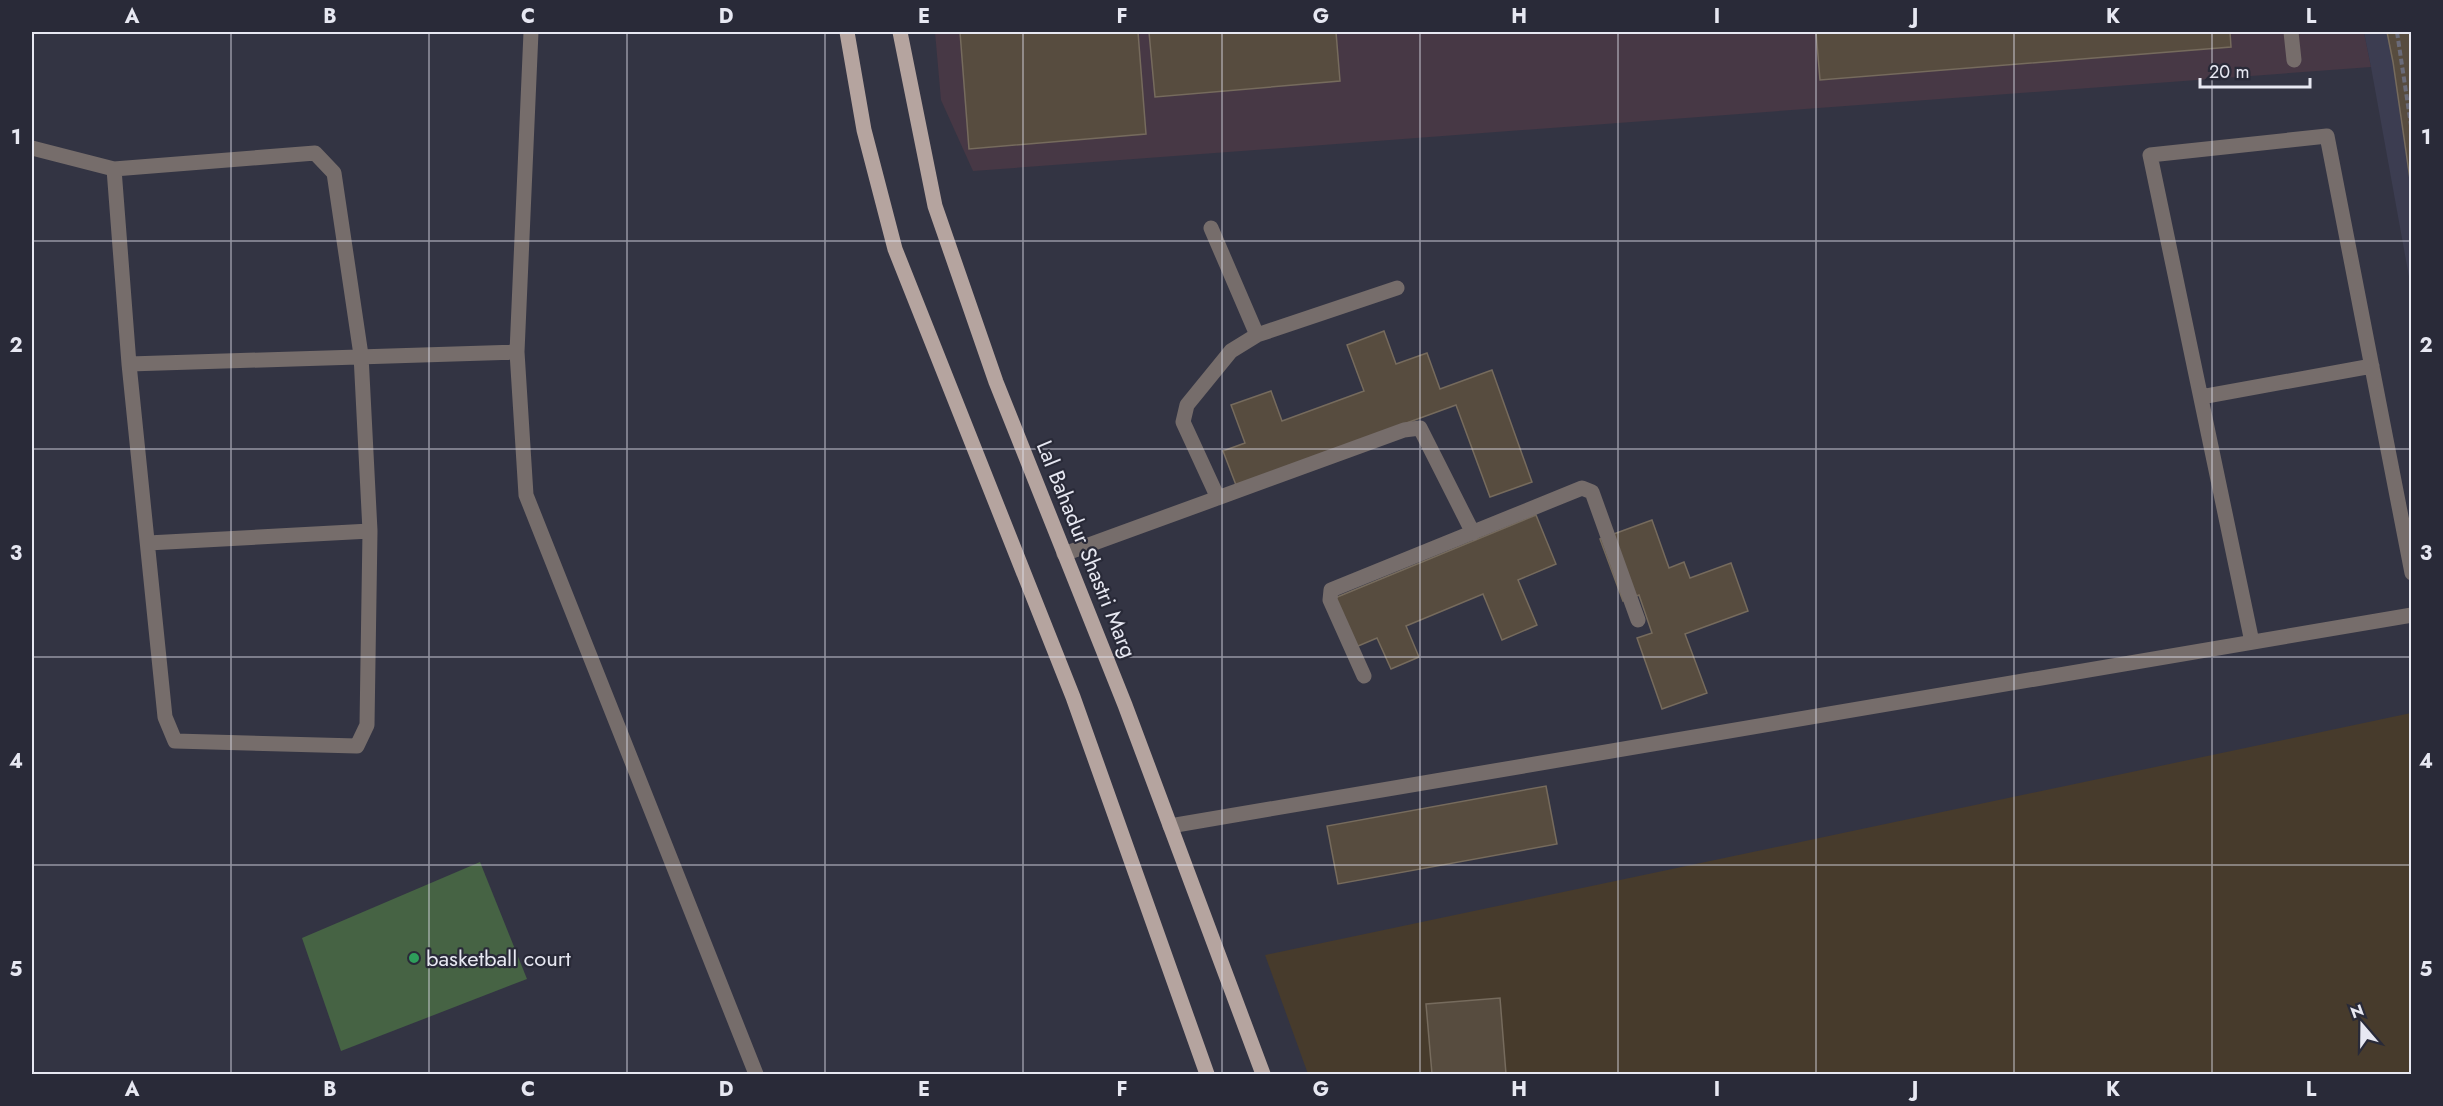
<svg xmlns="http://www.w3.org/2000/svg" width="2443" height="1106" viewBox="0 0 2443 1106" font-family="Jost,sans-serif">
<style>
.commercial{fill:#473845}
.industrial{fill:#473b2c}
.built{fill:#3c3d51}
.green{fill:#466344}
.building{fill:#574c3f;stroke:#766b5d;stroke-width:1.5}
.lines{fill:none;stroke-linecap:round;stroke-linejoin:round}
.path{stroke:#6a6b79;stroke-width:4;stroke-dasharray:6 3;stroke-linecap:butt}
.service{stroke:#766d6b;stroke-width:15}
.minor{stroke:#766d6b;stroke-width:15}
.primary{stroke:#b5a49f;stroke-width:15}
.grid{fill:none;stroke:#e7e8f2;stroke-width:1.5;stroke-opacity:0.55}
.leisure-dot{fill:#2e9e5b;stroke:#292a38;stroke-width:2}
.labels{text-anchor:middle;stroke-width:4.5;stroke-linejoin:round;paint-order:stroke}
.street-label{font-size:22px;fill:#e7e8f2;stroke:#292a38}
.poi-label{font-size:22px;fill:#e7e8f2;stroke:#292a38;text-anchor:start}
.neatline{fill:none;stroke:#e7e8f2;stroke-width:2}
.grid-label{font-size:20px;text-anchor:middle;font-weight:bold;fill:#e7e8f2}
</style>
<rect width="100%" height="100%" fill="#333443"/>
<path class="commercial" d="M935 32H2364L2371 67 973 171 941 100Z"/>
<path class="industrial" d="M2411 713V1074H1308L1265 955Z"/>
<path class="built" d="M2364 32H2411V288L2371 67Z"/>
<path class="green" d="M480 862 527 979 341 1051 302 938Z"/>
<path class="building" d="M960 32H1138L1146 134 969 149Z
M1149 32H1336L1340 81 1155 97Z
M1816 32H2230L2231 47 1820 80Z
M2387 32H2412V193L2393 62Z
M1384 331 1396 364 1427 353 1440 389 1492 370 1532 482 1490 497 1456 405 1236 485 1223 451 1245 443 1231 405 1271 391 1282 421 1364 391 1347 345Z
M1536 515 1556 564 1518 580 1537 625 1502 640 1483 594 1406 626 1419 657 1391 669 1377 638 1351 649 1330 600Z
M1652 520 1669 568 1684 562 1690 578 1731 563 1748 611 1685 634 1707 693 1662 709 1637 638 1652 633 1639 595 1623 601 1600 539Z
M1546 786 1557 844 1338 884 1327 826Z
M1500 998 1506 1074H1432L1426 1004Z"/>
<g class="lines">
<path class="path" d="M2397 32 2412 132"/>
<path class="service" d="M2291 32 2294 60
M1211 228 1257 335 1231 351 1187 405 1183 422 1218 498
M1257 335 1397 288
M1064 554 1404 430 1420 428 1473 533
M1364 676 1330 600 1331 590 1582 488 1592 492 1638 620"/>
<path class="minor" d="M531 32 517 352 526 495 756 1074
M32 148 114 169
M129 364 165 717 175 741 357 746 367 725 370 531 361 355 334 173 315 153 114 169 129 364 517 352
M2201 397 2372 366
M148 543 370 531
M2252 642 2150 155 2327 136 2412 573
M1170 826 2412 615"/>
<path class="primary" d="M847 32 864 130 895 249 1073 697 1207 1074
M900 32 935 206 996 382 1125 705 1263 1074"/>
</g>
<path class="grid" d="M231 32V1074M429 32V1074M627 32V1074M825 32V1074M1023 32V1074M1222 32V1074M1420 32V1074M1618 32V1074M1816 32V1074M2014 32V1074M2212 32V1074M32 241H2412M32 449H2412M32 657H2412M32 865H2412"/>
<circle class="leisure-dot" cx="414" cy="958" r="6"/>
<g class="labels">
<g class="street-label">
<text transform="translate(1087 549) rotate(68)" y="8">Lal Bahadur Shastri Marg</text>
</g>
<g class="poi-label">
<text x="426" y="966">basketball court</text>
</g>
</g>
<rect width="2443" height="1106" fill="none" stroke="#292a38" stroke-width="66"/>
<g transform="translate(2362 1025) rotate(340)" stroke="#292a38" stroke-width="4.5" paint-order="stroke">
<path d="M0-4.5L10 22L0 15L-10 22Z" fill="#e7e8f2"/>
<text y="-9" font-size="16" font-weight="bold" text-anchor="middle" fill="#e7e8f2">N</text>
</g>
<path d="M2200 78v9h110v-9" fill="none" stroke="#e7e8f2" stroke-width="3"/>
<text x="2209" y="78" font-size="18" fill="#e7e8f2" stroke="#292a38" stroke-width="4.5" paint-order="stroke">20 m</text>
<rect x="33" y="33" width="2377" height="1040" class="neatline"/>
<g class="grid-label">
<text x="132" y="23">A</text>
<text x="330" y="23">B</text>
<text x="528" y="23">C</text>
<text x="726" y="23">D</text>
<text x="924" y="23">E</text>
<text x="1122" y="23">F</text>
<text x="1321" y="23">G</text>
<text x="1519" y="23">H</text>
<text x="1717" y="23">I</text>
<text x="1915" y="23">J</text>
<text x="2113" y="23">K</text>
<text x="2311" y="23">L</text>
<text x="16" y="144">1</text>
<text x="2426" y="144">1</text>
<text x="16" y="352">2</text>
<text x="2426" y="352">2</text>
<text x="16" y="560">3</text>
<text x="2426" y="560">3</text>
<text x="16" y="768">4</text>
<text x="2426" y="768">4</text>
<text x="16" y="976">5</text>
<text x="2426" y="976">5</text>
<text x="132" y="1096">A</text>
<text x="330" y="1096">B</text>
<text x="528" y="1096">C</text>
<text x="726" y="1096">D</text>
<text x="924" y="1096">E</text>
<text x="1122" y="1096">F</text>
<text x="1321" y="1096">G</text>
<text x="1519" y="1096">H</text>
<text x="1717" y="1096">I</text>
<text x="1915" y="1096">J</text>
<text x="2113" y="1096">K</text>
<text x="2311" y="1096">L</text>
</g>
</svg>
